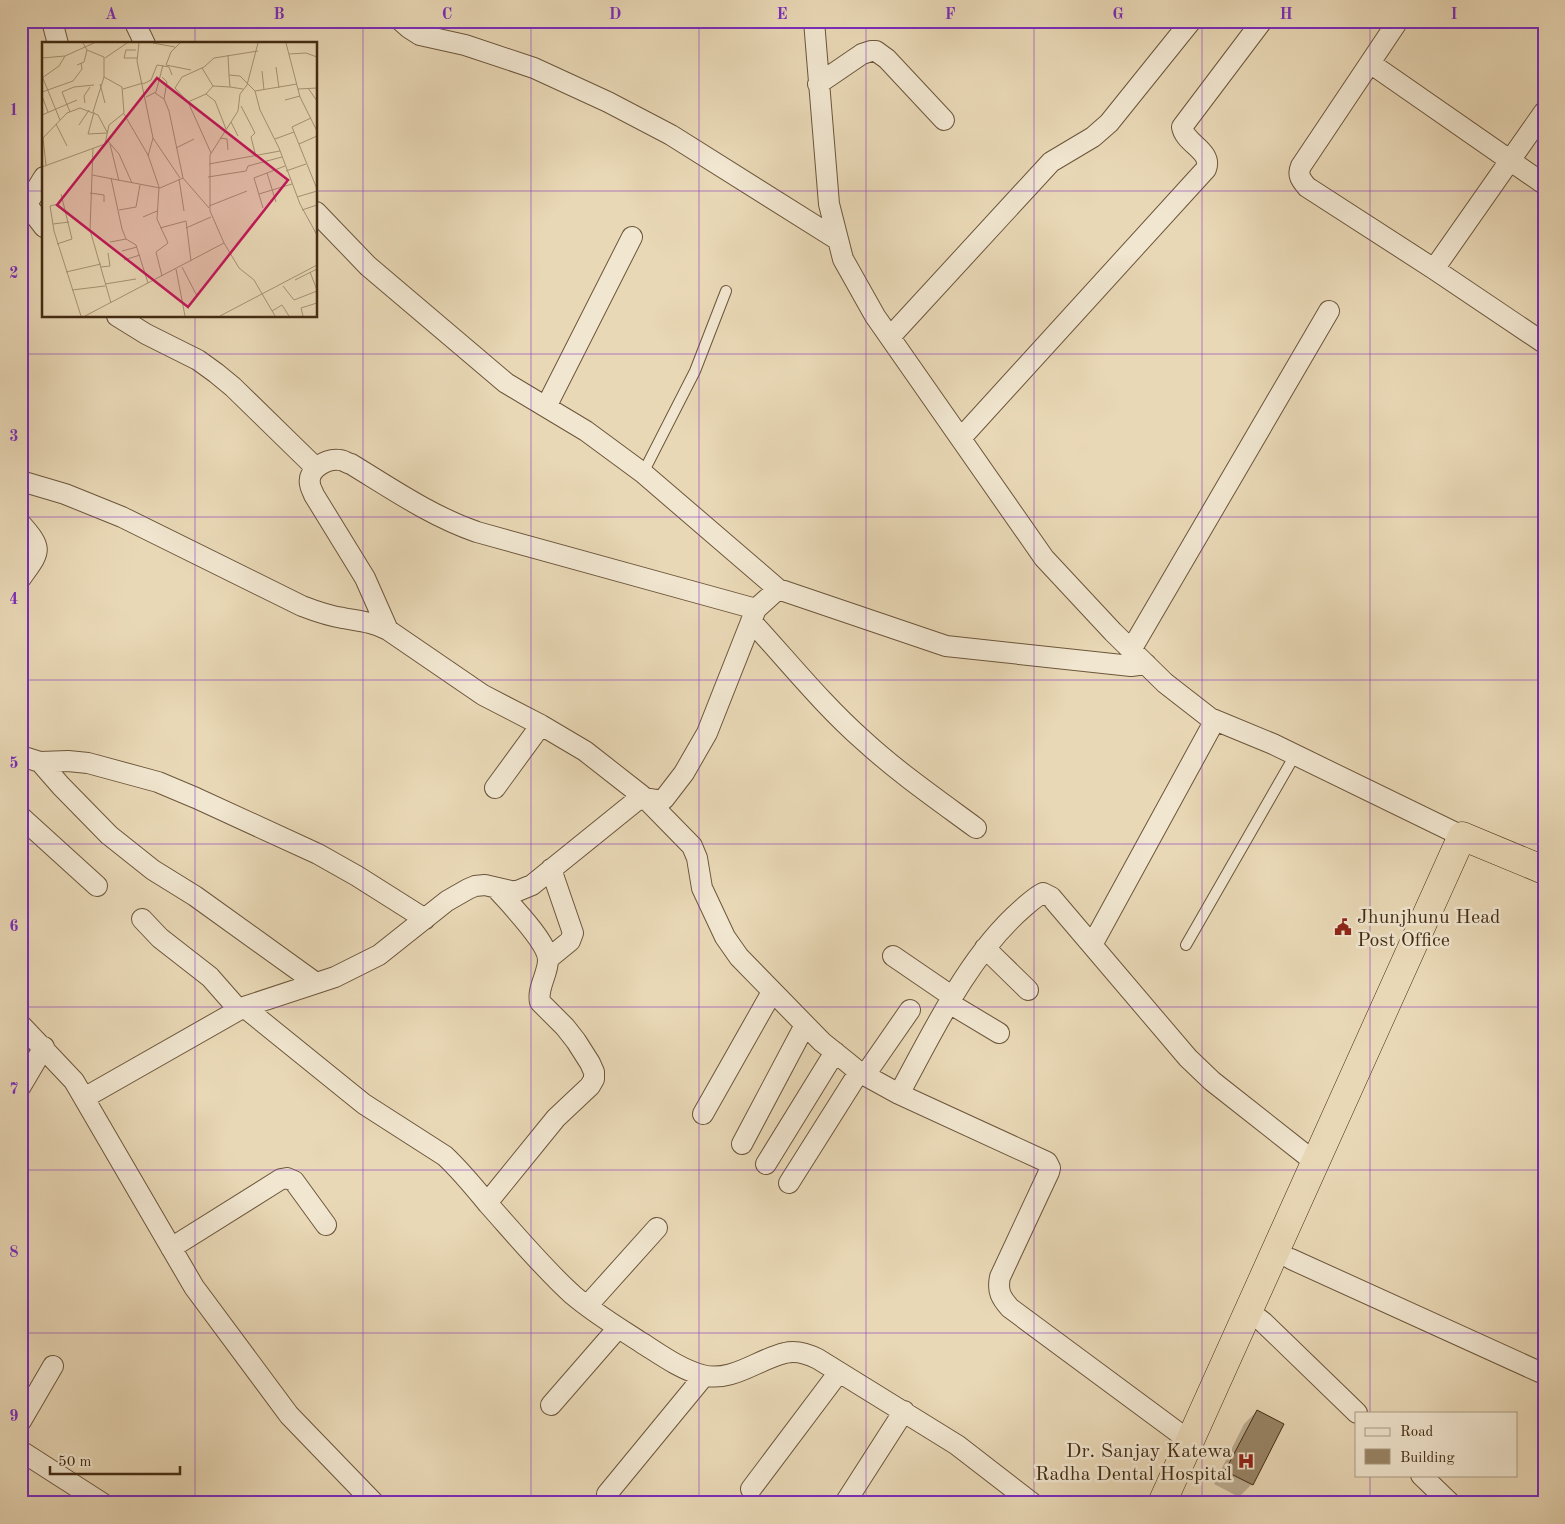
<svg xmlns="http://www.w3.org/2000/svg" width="1565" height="1524" viewBox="0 0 1565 1524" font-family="'Old Standard TT',serif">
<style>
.shadow{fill:#0003}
.building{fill:#998567;stroke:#422b12}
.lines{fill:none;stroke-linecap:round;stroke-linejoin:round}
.lane-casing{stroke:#6c563b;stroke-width:12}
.street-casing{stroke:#6c563b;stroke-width:22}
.highway-casing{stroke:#422b12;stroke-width:29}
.lane{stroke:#f1e6d0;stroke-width:10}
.street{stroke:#f1e6d0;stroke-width:20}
.highway{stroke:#e9d8b6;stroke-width:28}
.grid{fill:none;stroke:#7b2cbf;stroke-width:1;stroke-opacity:0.55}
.labels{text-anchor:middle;stroke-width:5;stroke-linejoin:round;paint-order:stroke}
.poi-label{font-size:20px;fill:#422b12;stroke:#f1e6d0;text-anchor:start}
.inset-road{fill:none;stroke:#a69374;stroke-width:1}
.view{fill:#c2185b;fill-opacity:0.15;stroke:#c2185b;stroke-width:2.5}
.inset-edge{fill:none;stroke:#422b12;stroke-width:2.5}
.neatline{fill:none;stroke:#7b2cbf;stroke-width:2}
.grid-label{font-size:16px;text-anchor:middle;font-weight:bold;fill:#7b2cbf}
</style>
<rect width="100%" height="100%" fill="#e9d8b6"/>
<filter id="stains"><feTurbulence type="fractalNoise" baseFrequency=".004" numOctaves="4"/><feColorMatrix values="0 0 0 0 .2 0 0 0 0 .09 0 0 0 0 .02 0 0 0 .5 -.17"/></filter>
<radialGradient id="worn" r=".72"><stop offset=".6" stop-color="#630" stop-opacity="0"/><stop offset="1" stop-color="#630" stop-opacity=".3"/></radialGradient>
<path class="shadow" d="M1257 1411 1283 1424 1252 1484 1239 1497 1214 1484 1244 1424Z"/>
<path class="building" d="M1257 1410 1284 1424 1253 1485 1225 1471Z"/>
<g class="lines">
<g class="lane-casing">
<path id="lane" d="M643 473 695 371 726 291
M1186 945 1295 755"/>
</g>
<g class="street-casing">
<path id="street" d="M52 21 58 44
M134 21 145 44
M401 21 409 28 420 35 465 45 534 68 608 102 671 135 838 240
M814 21 829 204 843 259 875 316 1044 558 1113 632 1165 683 1210 718 1273 744 1462 836
M1398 21 1301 166C1297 175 1301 180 1307 187L1434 269 1544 343
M1370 63 1544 184
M818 84 862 54 871 51H876L887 59 944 120
M21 197 44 227
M27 204 44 177
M316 212 368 266 506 383 586 431 643 473 778 589
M1434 269 1544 112
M117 316 146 334 198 360 216 373 233 387 316 468
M890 337 1051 162 1093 137 1109 123 1191 21
M546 407 632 237
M961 438 1206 169C1213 151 1185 144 1182 127L1262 21
M21 481 65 494 122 517 302 606C315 611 329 616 343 618 359 621 373 622 388 630L483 695 541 725 585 751 645 798 692 846 697 858 702 888 725 937 739 957 822 1042 847 1062 859 1072 899 1094 1047 1162 1050 1168 1049 1172 1000 1277C997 1291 1001 1298 1010 1308L1191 1442
M21 524C44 550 40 551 21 578
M751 621C788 661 823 705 864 741 899 773 938 800 976 828
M388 630 365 578 314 495C313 492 310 487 310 484 307 469 327 458 340 460 343 460 347 463 351 464 392 489 431 516 477 532L756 609
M1131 650 1329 311
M21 756 40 762 68 761 88 763 158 782 196 798 318 854 357 876 425 919
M40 762 61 786 109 835 153 870 195 896 316 983
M495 788 541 725
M21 817 97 886
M142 919 160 938 210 977 239 1010
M1092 945 1215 720
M985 948 1028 990
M893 956 953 997
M548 959 570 941 573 933 551 869
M949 1003 999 1033
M244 1007 364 1104 445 1156C461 1171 474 1187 488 1204 514 1233 544 1269 573 1295 594 1313 619 1328 642 1343 661 1355 680 1369 702 1375 732 1383 758 1359 785 1353 796 1350 808 1354 818 1359L957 1445 1032 1503
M21 1025 74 1081 194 1287 289 1415 374 1503
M865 1075 910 1010
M21 1086 44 1047
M899 1094C933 1032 968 956 1022 909 1029 903 1035 897 1043 893L1051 897 1188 1058 1212 1081 1316 1163
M84 1098 244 1007 335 977 379 955 447 901 468 889 475 886 485 885 515 892 532 885 636 801 645 798 657 800 664 799 684 773 707 733 756 609 778 589 946 646 1131 666 1146 664
M703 1114 772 992
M742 1144 805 1025
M766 1164 835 1052
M789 1183 859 1072
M487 1203 556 1118 590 1086 594 1079V1072L590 1063 576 1041 565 1027 540 1002C537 988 548 974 548 960 548 942 508 902 496 888
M171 1248 281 1179 287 1178 294 1181 326 1225
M1291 1259 1544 1374
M587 1306 657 1228
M1249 1311 1263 1322 1357 1413
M551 1405 618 1328
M21 1421 53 1366
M21 1451 102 1503
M1421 1475 1450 1503
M751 1489 839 1372
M607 1494 704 1376
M845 1503 904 1411"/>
</g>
<g class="highway-casing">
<path id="highway" d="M1162 1503 1462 836 1544 870"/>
</g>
<use href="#lane" class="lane"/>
<use href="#street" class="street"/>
<use href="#highway" class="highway"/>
</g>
<path class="grid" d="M195 21V44M363 21V1503M531 21V1503M699 21V1503M866 21V1503M1034 21V1503M1202 21V1503M1370 21V1413M21 191H44M316 191H1544M195 316V1503M21 354H1544M21 517H1544M21 680H1544M21 844H1544M21 1007H1544M21 1170H1544M21 1333H1544M1370 1475V1503"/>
<defs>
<g id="civic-bare" transform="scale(1.35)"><path d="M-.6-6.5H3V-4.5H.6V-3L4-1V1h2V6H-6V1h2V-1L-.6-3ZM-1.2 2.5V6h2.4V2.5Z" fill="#8f2418" stroke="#f1e6d0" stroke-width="2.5" paint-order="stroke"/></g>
<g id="hospital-bare" transform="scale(1.35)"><path d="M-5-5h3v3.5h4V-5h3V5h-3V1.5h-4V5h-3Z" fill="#8f2418" stroke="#f1e6d0" stroke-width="2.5" paint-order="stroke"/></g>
</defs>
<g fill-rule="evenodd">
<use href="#civic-bare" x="1343" y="927"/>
<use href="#hospital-bare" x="1246" y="1461"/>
</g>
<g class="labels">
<g class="poi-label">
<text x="1357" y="923">Jhunjhunu Head<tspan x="1357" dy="23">Post Office</tspan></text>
<text x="1232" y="1457" text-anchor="end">Dr. Sanjay Katewa<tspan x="1232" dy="23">Radha Dental Hospital</tspan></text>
</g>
</g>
<g transform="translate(42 42)">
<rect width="275" height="275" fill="#e9d8b6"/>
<path class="inset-road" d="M97 1 95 19 111 96M111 1 133 5M138 1 129 10 124 23 149 28M244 1 258 55 275 89M94 8H84L82 16H95M247 12 264 11 275 15M186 13 187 33 198 34 213 49 255 42M0 16 23 14M63 16 85 1M35 23 42 20 45 8M234 25 237 46M160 26 171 44M220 29 222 48M187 33 188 45 201 47M0 34 18 78M120 35 125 40 122 57M0 36 17 24 23 14 52 1M58 42 63 61M101 42 109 38 115 23 127 25 130 33M266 46 275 59M81 47 101 41M256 47 275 46M213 49 218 68 237 106 258 162 275 193M0 50 31 39 40 27 39 21M20 50 32 45 52 43M20 50 28 70M113 51 122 57 127 69 141 136M164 52 173 59 184 87M0 54 6 70M104 55 114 50 121 23M243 58 258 54M146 60 164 52 171 44 188 45M43 61 42 54 48 45M199 64 213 91 209 95 214 115M51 70 62 35M52 70 46 92 65 91M82 72 106 113 117 145 115 177 126 201 114 210 120 234M0 73 35 58M269 76 250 85 275 147M189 80 196 94M14 82 25 104M37 83 47 68M1 96 4 123M178 96 185 97 186 108M0 97 25 71 38 66 56 73 65 90M233 97 252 90M65 98 77 112 90 141M68 102 77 139M257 102 275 94M51 106 48 188 69 261M134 106 152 97M169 111 146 60 133 46 140 35 162 25 172 16 216 9M106 114 111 96 138 136M167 122 238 109M0 125 63 102 67 83 82 71 80 45 62 35V15L45 8 41 1M244 129 264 122M225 131 234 160M50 133 118 146 141 136 167 166M166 135 204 129 206 124 240 115M69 136 80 187 84 197 94 203 106 241M137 137 142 169M48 151 62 153V160M217 152 250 142M255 155 275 149M16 162 8 164 12 189 39 274M167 164 205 149M221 166 212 136 243 124M77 168 94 165 98 143M260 168 275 163M101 175 115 169M11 182 27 180M118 186 144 179 149 219M144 186 169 175M68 200 84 197M182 201 168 169V113L196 69 198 52 205 43 216 1M15 202 30 197 19 152M80 209 95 205M82 218 98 213M59 225 68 224 66 211M140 225 155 254M134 227 143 274M24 230 59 222M268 230 275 248M253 238 275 227M63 242 94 237M241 244 252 258 275 249M30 248 63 244M230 269 240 263 247 274M43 274 182 201 197 226 212 238 233 274M178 274 275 223M261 274 259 266 275 261"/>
<path class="view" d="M115 36 246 138 146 265 15 163Z"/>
<rect width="275" height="275" class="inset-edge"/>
</g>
<rect width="1565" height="1524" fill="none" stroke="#e9d8b6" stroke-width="55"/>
<rect x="1355" y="1412" width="162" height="65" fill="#f1e6d0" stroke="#ab9b84"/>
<rect x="1365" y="1428" width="25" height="8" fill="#f1e6d0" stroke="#ab9b84"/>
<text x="1400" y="1436" font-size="15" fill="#422b12">Road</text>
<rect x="1365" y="1449" width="25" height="15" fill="#998567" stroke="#ab9b84"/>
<text x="1400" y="1462" font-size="15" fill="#422b12">Building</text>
<path d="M50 1466v8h130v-8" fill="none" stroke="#422b12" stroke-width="2.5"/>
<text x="58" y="1466" font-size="15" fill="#422b12" stroke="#f1e6d0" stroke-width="4" paint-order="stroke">50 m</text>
<rect x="28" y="28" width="1510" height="1468" class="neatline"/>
<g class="grid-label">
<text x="111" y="19">A</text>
<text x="279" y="19">B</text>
<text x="447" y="19">C</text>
<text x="615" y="19">D</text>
<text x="782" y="19">E</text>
<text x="950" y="19">F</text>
<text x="1118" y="19">G</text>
<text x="1286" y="19">H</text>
<text x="1454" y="19">I</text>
<text x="14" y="115">1</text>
<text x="14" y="278">2</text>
<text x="14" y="441">3</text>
<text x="14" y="604">4</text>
<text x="14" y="768">5</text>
<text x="14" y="931">6</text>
<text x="14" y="1094">7</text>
<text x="14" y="1257">8</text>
<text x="14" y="1421">9</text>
</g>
<rect width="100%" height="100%" filter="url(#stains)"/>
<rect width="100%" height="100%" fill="url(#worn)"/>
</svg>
